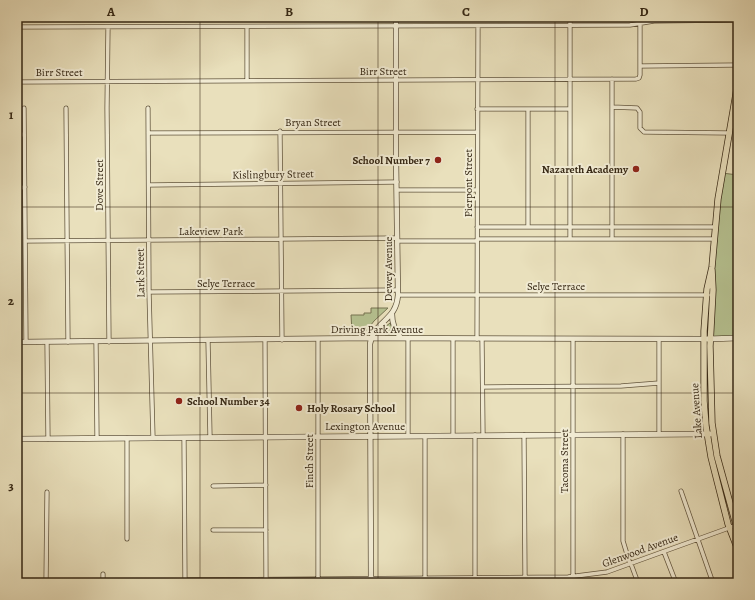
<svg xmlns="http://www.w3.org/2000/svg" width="755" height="600" viewBox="0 0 755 600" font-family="Alegreya,serif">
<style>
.green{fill:#b6c291;stroke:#767452}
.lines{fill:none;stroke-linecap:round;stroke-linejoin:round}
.minor-casing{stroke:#62553e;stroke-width:5}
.tertiary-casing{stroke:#62553e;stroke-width:6}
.secondary-casing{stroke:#352714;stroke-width:6}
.primary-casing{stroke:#352714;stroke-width:7}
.minor{stroke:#f1ebd3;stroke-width:3.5}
.tertiary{stroke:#f1ebd3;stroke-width:4.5}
.secondary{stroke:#f1ebd3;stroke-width:5}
.primary{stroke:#e9e0bc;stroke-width:5.5}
.grid{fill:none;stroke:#352714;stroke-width:1;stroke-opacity:0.55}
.poi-dot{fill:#8f2418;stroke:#f1ebd3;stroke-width:1.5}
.labels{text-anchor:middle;stroke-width:4;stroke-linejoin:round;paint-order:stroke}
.street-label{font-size:11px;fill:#352714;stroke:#f1ebd3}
.poi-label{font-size:11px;font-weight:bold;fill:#352714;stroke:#f1ebd3;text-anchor:end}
.neatline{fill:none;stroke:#352714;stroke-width:1.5}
.grid-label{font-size:13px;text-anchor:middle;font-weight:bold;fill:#352714}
</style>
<rect width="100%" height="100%" fill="#e9e0bc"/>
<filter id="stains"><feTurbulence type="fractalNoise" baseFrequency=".005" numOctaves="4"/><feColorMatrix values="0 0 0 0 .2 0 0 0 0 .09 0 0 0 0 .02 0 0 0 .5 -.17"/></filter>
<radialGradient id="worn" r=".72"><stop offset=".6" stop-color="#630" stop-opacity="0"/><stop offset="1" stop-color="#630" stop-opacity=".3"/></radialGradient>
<path class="green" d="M722 173 738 175V338L711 339 713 274Z
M371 308H388L374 321 367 330 360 332H352L351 315H364V313H371Z
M390 323 395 335H385V333L380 331Z"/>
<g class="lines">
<g class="minor-casing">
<path id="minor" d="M570 17V239
M17 27 630 25 654 21 738 20
M108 27 107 108 109 342
M247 27V81
M641 66 738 65
M17 82 636 79 639 78 640 75V24
M612 107 637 108 640 112V128L644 132 729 133
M24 108 26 342
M66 108 68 342
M148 108 149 292 153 438
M477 109H570
M528 109V227
M280 131 282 340
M148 133 477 132
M17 135 24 134
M149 185 397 182
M17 188 25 187
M397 190H477
M477 227H715
M477 239H714
M612 239V79
M25 241 397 238
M397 241H477
M149 292 398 290
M398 295H708
M453 339V435
M477 339 478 26
M482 339 483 435
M573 339V583
M265 340 266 583
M318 340V583
M208 341 210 437
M47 342 48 439
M96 342 97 438
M483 387 621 386 659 383
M623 434V541L630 564
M659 434V339
M475 435V578
M524 435 525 577
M408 436V338
M425 436V583
M127 438V539
M184 438 185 583
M213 486 266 485
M681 491 713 583
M213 530H266
M664 552 676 583
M631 564 638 583
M185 580 568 577 607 572 737 525
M17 582H103
M46 583 47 492
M103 583V574"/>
</g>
<g class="tertiary-casing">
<path id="tertiary" d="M392 314C392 324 395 331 401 338
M17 342 371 338 704 339
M371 583 370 344C374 320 396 322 398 295L396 158V17"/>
</g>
<g class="secondary-casing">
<path id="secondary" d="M707 339 738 338
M17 439 710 434"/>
</g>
<g class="primary-casing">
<path id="primary" d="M738 82 718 199 712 267 707 289 704 331V401L706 426 711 457 728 524 738 550
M712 270 713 290 710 346 712 423 717 456 738 532"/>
</g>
<use href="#minor" class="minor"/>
<use href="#tertiary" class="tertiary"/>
<use href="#secondary" class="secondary"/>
<use href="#primary" class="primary"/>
</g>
<path class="grid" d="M200 17V583M378 17V583M555 17V583M17 207H738M17 393H738"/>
<g class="poi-dot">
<circle cx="438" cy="160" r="4"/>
<circle cx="636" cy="169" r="4"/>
<circle cx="179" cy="401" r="4"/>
<circle cx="299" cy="408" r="4"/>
</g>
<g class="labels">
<g class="street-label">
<text x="383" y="75">Birr Street</text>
<text x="59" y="76">Birr Street</text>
<text x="313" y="126">Bryan Street</text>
<text transform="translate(273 174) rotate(-1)" y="4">Kislingbury Street</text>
<text transform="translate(468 183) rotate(-90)" y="4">Pierpont Street</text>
<text transform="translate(99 185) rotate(-90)" y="4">Dove Street</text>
<text x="211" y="235">Lakeview Park</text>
<text transform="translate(388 269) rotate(-90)" y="4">Dewey Avenue</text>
<text transform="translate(140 273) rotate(-91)" y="4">Lark Street</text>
<text x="226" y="287">Selye Terrace</text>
<text x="556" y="290">Selye Terrace</text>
<text x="377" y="333">Driving Park Avenue</text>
<text transform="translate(696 411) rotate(-94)" y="4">Lake Avenue</text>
<text x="365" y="430">Lexington Avenue</text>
<text transform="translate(309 461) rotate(-90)" y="4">Finch Street</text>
<text transform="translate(564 461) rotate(-90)" y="4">Tacoma Street</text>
<text transform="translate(640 550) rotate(-20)" y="4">Glenwood Avenue</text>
</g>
<g class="poi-label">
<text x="430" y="164">School Number 7</text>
<text x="628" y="173">Nazareth Academy</text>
<text x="187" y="405" text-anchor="start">School Number 34</text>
<text x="307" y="412" text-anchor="start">Holy Rosary School</text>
</g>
</g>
<rect width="755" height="600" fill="none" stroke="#e9e0bc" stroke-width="44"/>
<rect x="22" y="22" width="711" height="556" class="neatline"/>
<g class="grid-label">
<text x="111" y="16">A</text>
<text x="289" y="16">B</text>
<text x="466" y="16">C</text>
<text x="644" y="16">D</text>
<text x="11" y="119">1</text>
<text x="11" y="305">2</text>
<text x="11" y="490">3</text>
</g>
<rect width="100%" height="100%" filter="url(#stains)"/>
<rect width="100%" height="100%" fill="url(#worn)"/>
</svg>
